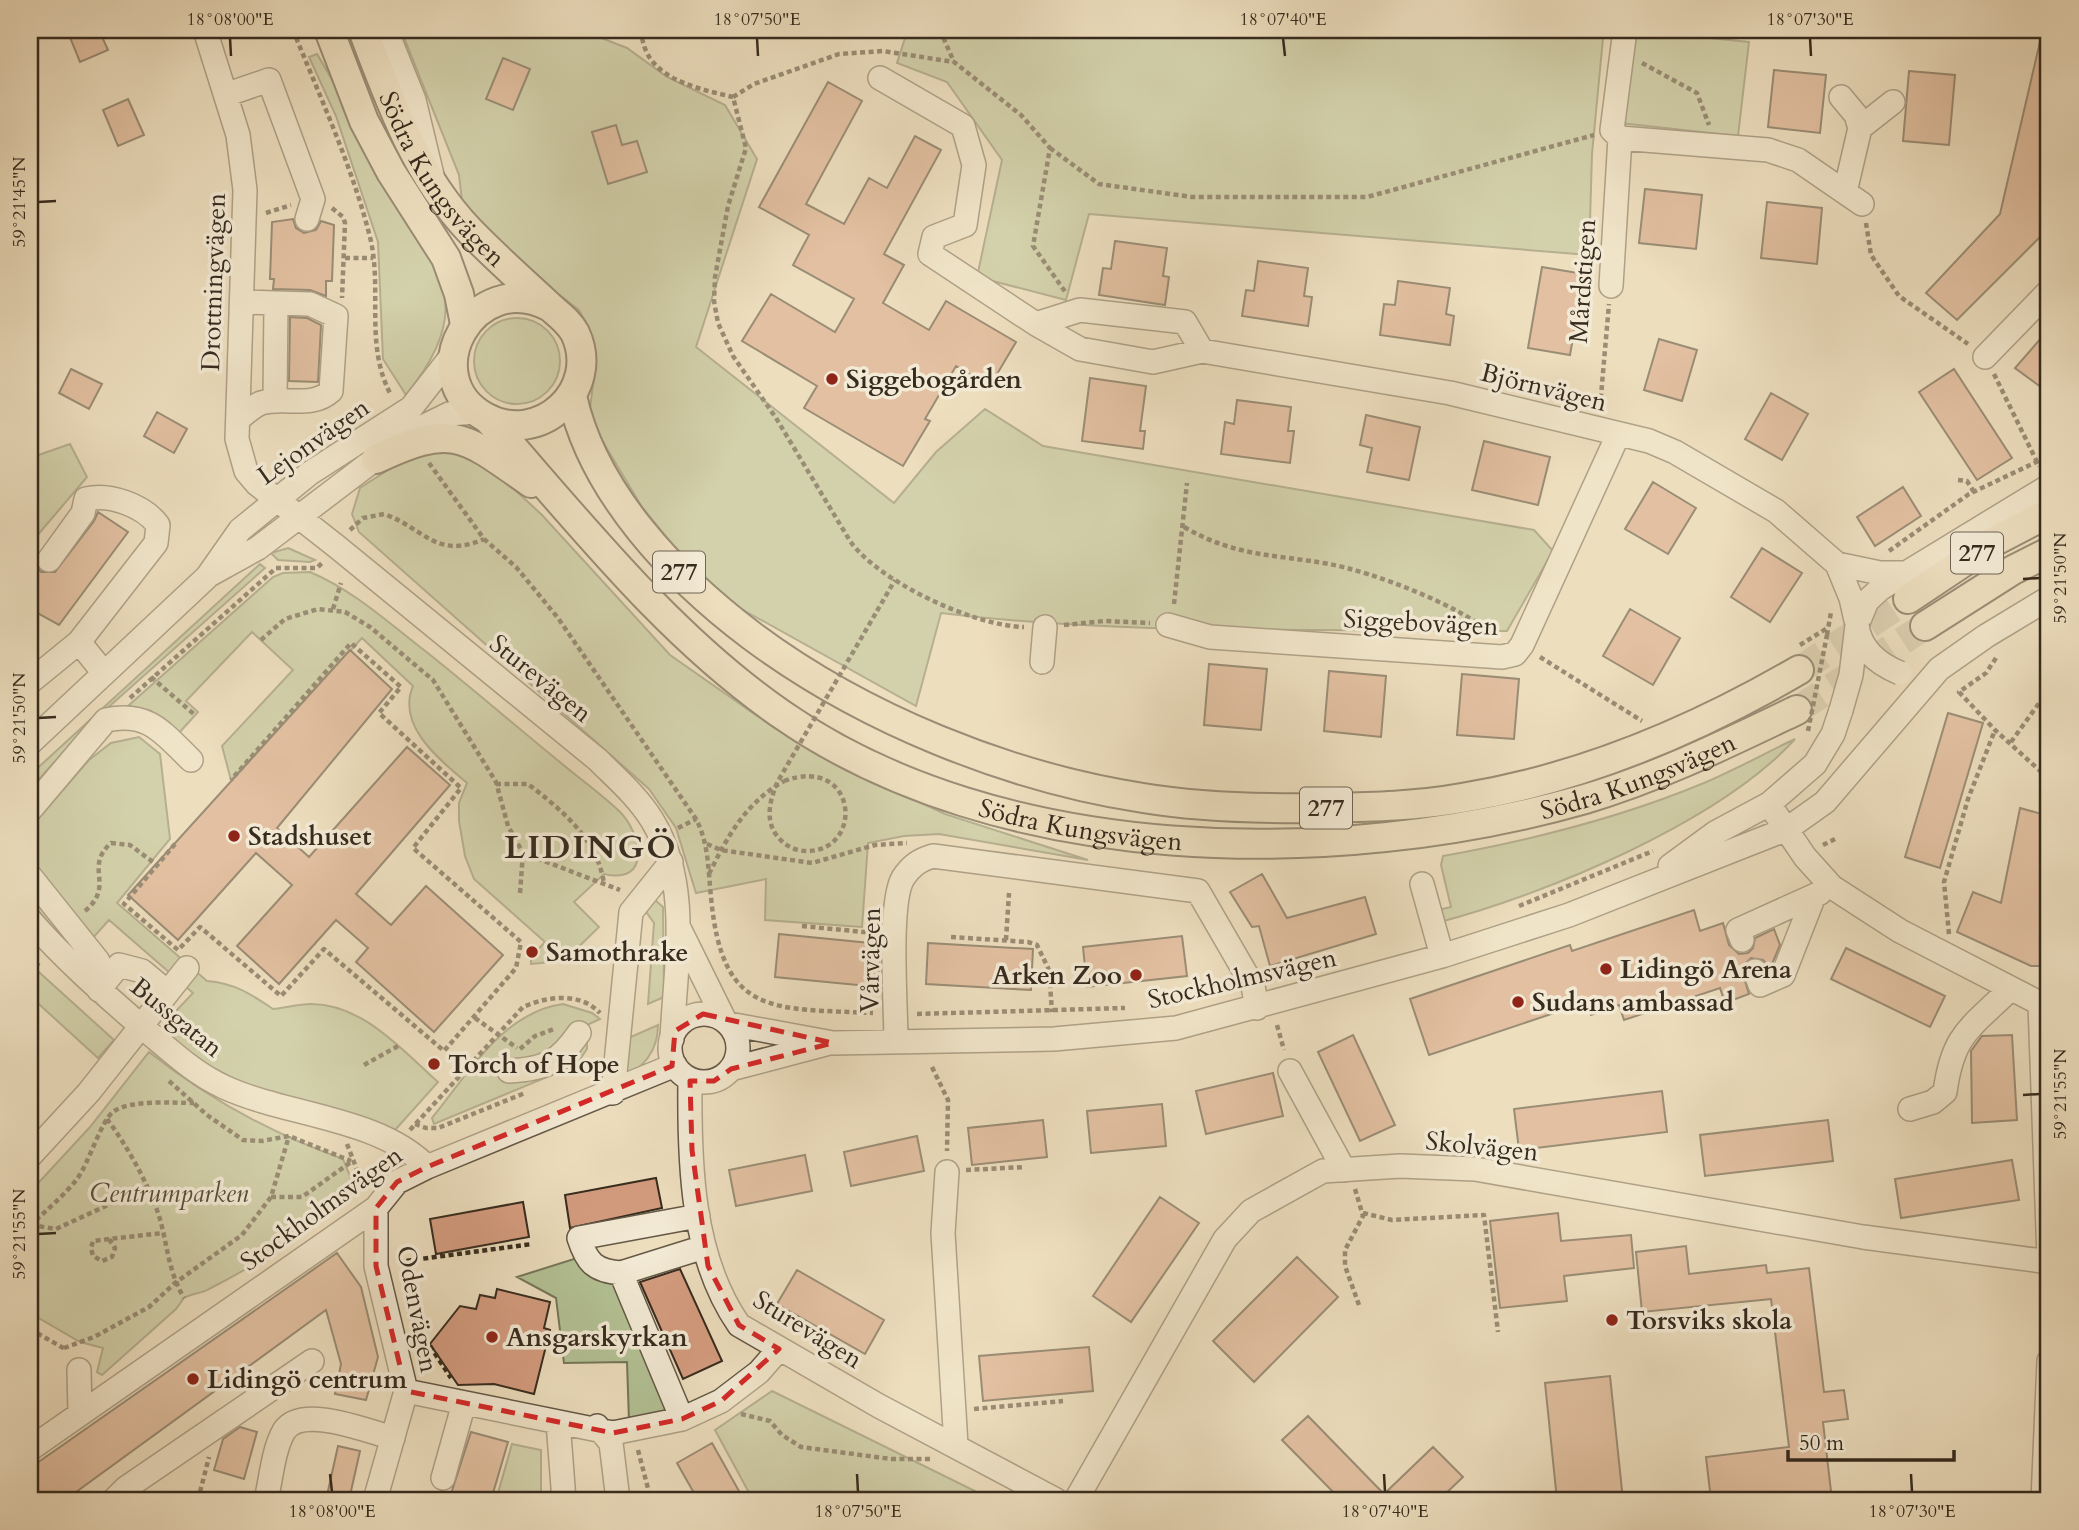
<svg xmlns="http://www.w3.org/2000/svg" width="2079" height="1530" viewBox="0 0 2079 1530" font-family="Cardo,serif">
<style>
.green{fill:#b3c295;stroke:#74765a;stroke-width:2}
.building{fill:#d49c7f;stroke:#362b1e;stroke-width:2}
.lines{fill:none;stroke-linecap:round;stroke-linejoin:round}
.major-tunnel{stroke:#c8ba9e;stroke-width:28;stroke-dasharray:28 14;stroke-linecap:butt}
.minor-casing{stroke:#645846;stroke-width:26}
.major-casing{stroke:#362b1e;stroke-width:32}
.path{stroke:#362b1e;stroke-width:4.5;stroke-dasharray:5 3.5;stroke-linecap:butt}
.minor{stroke:#f3ead5;stroke-width:23}
.major{stroke:#eddebe;stroke-width:28}
.minor-bridge-casing{stroke:#645846;stroke-width:26;stroke-linecap:butt}
.path-bridge{stroke:#362b1e;stroke-width:4.5;stroke-dasharray:5 3.5;stroke-linecap:butt}
.minor-bridge{stroke:#f3ead5;stroke-width:23}
.marked{fill:none;stroke:#d62828;stroke-width:5;stroke-dasharray:14 9;stroke-linejoin:round}
.ticks{fill:none;stroke:#362b1e;stroke-width:2.5}
.poi-dot{fill:#8f2418;stroke:#f3ead5;stroke-width:2.5}
.labels{text-anchor:middle;stroke-width:7;stroke-linejoin:round;paint-order:stroke}
.shield{fill:#f3ead5;stroke:#6f6455;stroke-width:2}
.shield-label{font-size:24px;font-weight:bold;fill:#362b1e}
.street-label{font-size:26px;fill:#362b1e;stroke:#f3ead5}
.poi-label{font-size:26px;font-weight:bold;fill:#362b1e;stroke:#f3ead5;text-anchor:start}
.park-label{font-size:26px;font-style:italic;fill:#55513c;stroke:#f3ead5}
.district-label{font-size:33px;font-weight:bold;letter-spacing:2px;fill:#362b1e;stroke:#f3ead5}
.neatline{fill:none;stroke:#362b1e;stroke-width:2.5}
.ticks-label{font-size:18px;text-anchor:middle;fill:#362b1e}
</style>
<rect width="100%" height="100%" fill="#eddebe"/>
<filter id="stains"><feTurbulence type="fractalNoise" baseFrequency=".00286" numOctaves="4"/><feColorMatrix values="0 0 0 0 .2 0 0 0 0 .09 0 0 0 0 .02 0 0 0 .5 -.17"/></filter>
<radialGradient id="worn" r=".72"><stop offset=".6" stop-color="#630" stop-opacity="0"/><stop offset="1" stop-color="#630" stop-opacity=".3"/></radialGradient>
<path class="green" d="M401 30 586 32 627 48 667 77 725 105 757 159 696 347 894 503 936 452 985 409 1043 446 1534 530 1553 551 1507 631C1319 628 1128 636 941 613L916 706 727 601 672 544 642 507 594 427 590 409 596 360 588 327 579 310 514 260 462 201 459 175Z
M1630 30 1749 42 1738 136 1620 123Z
M906 35 1603 38 1592 154 1589 255 1089 214 1066 300 977 277 1002 160 947 82 897 63Z
M317 54C349 107 377 163 406 217 419 241 438 268 444 294 452 330 427 369 406 395L383 359 378 242 336 116 309 57Z
M474 361a43 43 0 1 1 86 0a43 43 0 1 1-86 0Z
M70 444 87 477 30 544V458Z
M448 448 497 473 542 515 670 655 773 727 858 774 945 814 1088 860 939 834 904 836 868 843 862 927 765 920 766 879 696 893 676 828 649 789 359 532 352 514 360 488 413 454Z
M288 548 315 560 310 562 278 560 271 553Z
M260 564 265 568 85 728 30 789V775Z
M310 572C355 591 391 625 429 654 474 690 517 727 561 763 580 779 601 794 619 811 642 833 652 885 604 874L574 902 599 927 564 961 531 964V957L545 942 474 879 465 856 459 821V803L467 783C440 760 396 726 413 686L362 638 231 780 222 746 293 670 252 632 186 701 198 712 178 734 151 711 128 706 273 577 283 573Z
M139 737 160 754 170 839 117 903 207 981C234 983 251 994 273 1009 285 1008 298 1004 311 1004 363 1004 402 1050 438 1082L395 1130C336 1109 272 1100 217 1070 196 1059 179 1043 160 1028L193 993 109 920 91 940 30 866V828L89 760 111 743Z
M1795 739C1721 821 1547 894 1440 922L1438 910 1451 907 1441 865 1443 856C1532 840 1620 818 1704 783 1735 770 1765 753 1795 739Z
M30 890 60 927 56 931 30 902Z
M655 900 663 907 664 997 648 1004 654 923 644 909Z
M30 964 114 1040 98 1058 30 996Z
M563 1004 592 1013 600 1019 587 1025V1049L576 1065 434 1124 432 1118C468 1074 503 1012 563 1004Z
M658 1025C658 1052 643 1067 621 1081L624 1040Z
M149 1052C208 1099 273 1134 343 1159L353 1183C318 1228 260 1263 209 1289 201 1294 192 1293 184 1298L176 1309 102 1375 97 1372 103 1348 80 1342 30 1313V1192L90 1127Z
M577 1258 617 1285 670 1414 629 1421 627 1362 564 1363 556 1298 517 1277Z
M772 1391 979 1493 972 1500H753L715 1430Z
M512 1444 541 1450V1500H496Z"/>
<path class="building" d="M67 30H99L108 50 80 62Z
M2042 33 2049 34V199L2041 236 1957 320 1926 293 2000 214Z
M503 58 530 69 513 110 486 99Z
M1774 70 1826 75 1820 133 1768 127Z
M1909 71 1955 75 1949 145 1903 141Z
M828 82 862 101 806 204 844 224 869 178 887 188 915 136 941 150 884 254 904 265 883 303 929 330 946 301 1016 342 990 386 956 366 925 419 930 421 903 466 804 408 817 386 742 341 771 294 835 332 854 299 793 265 809 235 759 207Z
M128 99 144 135 118 146 103 110Z
M616 125 622 145 637 141 647 172 608 184 592 132Z
M1645 189 1702 195 1696 249 1639 243Z
M1767 202 1822 208 1817 264 1761 258Z
M293 219 296 228 304 233 316 230 321 221 334 225 332 281H326V296L310 290 273 289 274 279H270L272 222Z
M1115 241 1167 248 1163 276 1169 277 1165 305 1099 295 1103 268 1111 269Z
M1258 261 1308 268 1304 296 1312 297 1308 326 1242 316 1246 290 1254 291Z
M1542 267 1584 274 1570 355 1528 348Z
M1398 281 1450 288 1446 314 1454 316 1450 345 1380 335 1384 304 1395 305Z
M290 317 307 318 321 325 318 382 289 381Z
M2049 329V393L2015 368Z
M1659 339 1697 350 1682 401 1644 390Z
M71 369 102 384 89 409 59 393Z
M1954 369 2012 458 1977 480 1919 392Z
M1090 378 1146 386 1140 431H1145L1143 449 1082 441Z
M1771 393 1808 414 1782 460 1745 439Z
M1237 400 1291 407 1288 431H1294L1290 463 1221 454 1225 422 1234 424Z
M157 412 187 429 174 453 144 436Z
M1366 415 1420 427 1409 480 1367 472 1372 448 1360 445Z
M1484 441 1550 457 1538 505 1472 490Z
M1653 482 1696 508 1668 554 1625 529Z
M1903 487 1921 516 1875 546 1857 517Z
M98 512 128 532 59 625 30 609V559L41 572H55L94 521Z
M1762 548 1802 573 1770 622 1731 597Z
M1630 609 1680 638 1653 685 1603 656Z
M350 650 392 689 277 828 309 857 407 747 450 785 356 894 391 925 426 886 503 955 434 1032 356 962 368 948 336 920 279 984 237 946 292 885 256 853 178 940 128 895Z
M1209 664 1267 669 1261 730 1204 725Z
M1329 671 1386 676 1381 737 1324 731Z
M1462 674 1519 679 1514 739 1457 735Z
M1948 713 1983 723 1940 868 1905 857Z
M2020 808 2049 816V966H2031L1957 932 1973 892 2001 903Z
M1262 874 1287 918 1365 897 1376 934 1270 966 1259 926 1252 927 1230 892Z
M1694 910 1700 931 1723 923 1729 945 1739 954 1748 953 1753 948 1755 938 1774 929 1780 945 1772 964 1768 966 1763 960 1751 958 1741 968 1749 994 1725 1003 1720 988 1624 1020 1619 1005 1591 1015 1587 1002 1429 1055 1410 999 1570 945 1572 951Z
M779 934 880 944 878 987 775 977Z
M1182 936 1187 976 1087 987 1083 947Z
M928 943 1033 949 1031 990 926 984Z
M1846 948 1945 996 1930 1027 1831 979Z
M1353 1035 1395 1125 1360 1141 1318 1052Z
M2012 1035 2017 1120 1972 1123 1971 1051 1982 1036Z
M1273 1073 1283 1116 1206 1134 1196 1091Z
M1662 1091 1667 1132 1519 1150 1514 1109Z
M1162 1104 1166 1146 1091 1153 1087 1111Z
M1043 1120 1047 1157 972 1165 968 1128Z
M1828 1120 1833 1161 1705 1176 1700 1135Z
M917 1136 924 1171 851 1186 844 1152Z
M805 1155 812 1191 736 1206 729 1170Z
M2012 1160 2019 1200 1901 1218 1895 1179Z
M656 1178 662 1208 570 1228 565 1195Z
M1160 1197 1199 1223 1131 1322 1093 1296Z
M523 1202 529 1237 436 1254 430 1219Z
M1558 1213 1561 1241 1631 1235 1634 1268 1564 1276 1567 1301 1500 1308 1490 1221Z
M1686 1246 1689 1274 1766 1265 1767 1273 1809 1268 1824 1392 1844 1390 1848 1419 1823 1422 1832 1500H1711L1706 1457 1789 1447 1771 1299 1642 1312 1636 1252Z
M337 1253 361 1287 378 1357 366 1400 335 1394 341 1364 326 1310 65 1500H30V1468Z
M1297 1257 1338 1297 1254 1382 1213 1341Z
M680 1269 722 1361 683 1379 640 1282Z
M797 1270 884 1320 865 1354 777 1304Z
M497 1289 550 1302 544 1328 550 1330 534 1394 494 1384 458 1385 430 1344 460 1306 476 1309 480 1295 495 1298Z
M1089 1347 1093 1391 983 1401 979 1356Z
M1610 1376 1623 1500H1557L1545 1383Z
M1308 1416 1384 1494 1433 1447 1463 1477 1439 1500H1341L1282 1440Z
M240 1427 257 1432 244 1479 214 1470 223 1439Z
M471 1432 508 1442 491 1500H449Z
M712 1443 744 1500H698L677 1463Z
M338 1446 360 1451 349 1500H326Z"/>
<g class="lines">
<path class="major-tunnel" d="M1799 670 1908 599
M1797 710 1925 626"/>
<g class="minor-casing">
<path id="minor" d="M205 30 238 135 245 190 237 439 246 471 257 484 336 546 598 760C617 779 638 797 652 820 692 885 675 967 672 1039
M386 30 414 100 432 175
M1625 30 1612 130 1620 138 1768 150 1798 160 1862 204
M880 78 963 126 974 165 965 225 934 237 930 254 1036 324 1080 310 1185 322 1202 351 1450 393 1649 441 1675 452 1776 511 1837 564 1851 598 1857 625
M228 94 269 80 313 199 307 219
M1841 97 1856 115 1860 128
M1845 192 1860 128 1893 102
M1611 286 1620 138
M242 302 276 303 275 400
M1036 324 1080 349 1153 362 1202 351
M1985 357 2049 291
M238 419C245 414 253 406 261 403 285 396 311 409 331 391L336 316 310 304 276 303
M49 560 83 513 86 499C110 493 144 506 158 525L156 543 79 642 104 673
M1837 564 1880 573H1904
M211 574 258 548 408 434 449 414 476 412
M1168 625 1210 637 1502 657 1515 654 1522 645 1618 435
M1857 625 1867 601 1880 589 2049 486
M1042 662 1045 627
M30 682 79 642
M30 743 207 577 240 530 310 473 411 408 454 353
M1769 804 1805 857 1832 887 1900 931 2049 1008
M30 810 106 720C149 711 163 733 191 760
M1670 866 1715 833 1769 804 1815 764 1833 734 1841 710
M30 876 98 961 99 990
M1422 884 1442 956
M30 920C64 959 103 993 142 1027 169 1049 193 1073 224 1087 287 1116 378 1117 427 1167
M680 930 725 1021
M1742 940 1738 930 1820 893
M1755 971 1760 985 1783 975 1814 896
M99 990 119 965 142 971 166 991
M2049 999 2040 1004 2049 1259
M670 1048a34 34 0 1 1 68 0a34 34 0 1 1-68 0Z
M729 1024 833 1043 1054 1039 1176 1028 1442 956 1569 915 1787 829 1825 802 1939 669 1986 636 2049 598
M896 1041C896 1007 888 904 903 878 911 866 919 860 933 856L1198 891 1253 986 1257 1008
M731 1069 826 1044
M509 1071C545 1069 558 1063 579 1033
M1290 1071 1344 1170
M690 1079C689 1162 691 1256 739 1325L879 1406 1056 1500
M613 1093 631 912 671 862
M1910 1109 1933 1102 1945 1092C1953 1033 1971 1028 2010 989
M30 1156 89 1092 187 968
M947 1172 943 1233 956 1445
M621 1273C595 1271 587 1263 579 1238L698 1216
M79 1370 80 1414
M406 1391 613 1433 682 1419 721 1401 759 1372 779 1349
M682 1419 621 1273 704 1247
M558 1422 564 1500
M597 1426 611 1443 618 1500
M30 1449 376 1208 397 1182 427 1167 675 1065
M443 1478 464 1403
M114 1500 126 1488 312 1361
M266 1500C271 1480 273 1450 284 1431 301 1404 367 1431 393 1438
M375 1500 406 1391 376 1266V1208
M1076 1500 1225 1239 1251 1211 1323 1171 1400 1166 1475 1169 1863 1237 2049 1262
M2043 1500 2049 1361"/>
</g>
<g class="major-casing">
<g id="major">
<path d="M329 30 364 121 391 172 446 258 459 294 465 324"/>
<path id="s1" d="M363 30C390 101 415 173 469 230 493 255 520 279 546 303 556 313 568 320 575 333 602 390 539 447 485 417 413 377 474 266 550 307"/>
<path d="M572 396C593 493 675 578 752 636 862 718 1007 777 1143 798 1203 808 1266 809 1327 808 1372 807 1418 806 1462 798 1580 779 1696 730 1799 670"/>
<path id="s2" d="M488 419C579 522 668 636 781 714 1000 867 1336 870 1585 799 1659 777 1728 743 1797 710"/>
<path d="M376 459C453 422 464 436 531 483"/>
<path d="M1908 599 1995 541 2049 513"/>
<path d="M1925 626 2013 570 2049 552"/>
</g>
</g>
<path class="path" d="M293 30C320 97 352 166 370 237 383 290 364 345 391 395
M640 30C642 37 643 44 646 51 660 82 704 90 733 97L746 148 728 206 715 277 714 301 718 323 733 356 776 418 850 541C879 582 974 626 1024 627
M940 30 954 62
M1642 63 1697 93 1709 125
M733 97 754 84 839 54 883 51 954 62 1021 115 1050 148 1033 246 1066 293
M1050 148 1099 184 1192 197H1367L1594 135
M332 208 343 217 345 223 342 298
M266 213 291 205
M1866 223 1871 255 1899 296 1968 344
M345 258H373
M1994 374 2039 466
M1600 407 1609 304
M429 463 484 539 516 567 558 618 696 819C709 844 708 869 711 897 722 1018 773 1008 873 1013
M1958 480 1967 481 1974 492
M1184 527C1236 557 1273 554 1329 564 1373 572 1459 605 1492 634
M350 530 363 518 384 514C424 528 436 560 484 539
M1889 551 1969 494 2049 456
M1174 604 1187 483
M333 609 341 583
M877 611 895 580
M1064 625 1104 621 1150 623
M1827 635 1831 612
M261 640 285 619 318 609 345 612 370 627 433 680 496 782 508 826 523 853 620 890
M1800 645 1829 627
M1540 657 1642 721
M1996 658 1986 673 1959 692 1995 730 2049 779
M151 677 195 715
M130 698 276 568H317L324 561
M2011 742 2042 699 2049 696
M496 784H528C562 810 598 840 604 884
M678 828 696 819
M175 844 124 904 178 950 200 927 281 996 324 949 444 1051 516 968 521 942 413 848 461 788 379 713 401 687 351 643 231 780
M707 844 721 850 812 863 875 845 907 843
M1823 845 1835 839
M709 874C728 835 746 803 784 781
M520 893 523 853
M1519 906 1653 851
M85 911C116 885 83 868 111 843L130 845 157 865
M802 926 874 933
M1949 934 1944 882 1968 799 1995 730
M951 937 1028 942 1037 945 1049 970 1052 1012
M1006 940 1009 893
M30 957 39 966
M917 1014 1125 1008
M475 1018 517 1048
M1277 1025 1284 1050
M520 1049 535 1036 554 1029
M364 1065 398 1046
M932 1067 948 1100 947 1151
M169 1081 207 1115 243 1140 262 1141 289 1136 351 1161
M107 1119C127 1146 145 1178 157 1210 168 1241 166 1267 184 1298
M415 1124 426 1128H438L525 1093
M410 1130 523 1007C548 996 580 992 600 1013
M347 1144 364 1188
M966 1170 1025 1167
M30 1184 37 1176
M1355 1189 1363 1216 1345 1250V1266L1359 1305
M271 1197H302L351 1162
M1363 1213 1392 1220 1484 1215 1498 1332
M31 1225 56 1229 147 1187
M30 1226C45 1211 64 1196 77 1179 89 1163 101 1121 113 1112 130 1099 173 1103 194 1103
M109 1239 93 1241 91 1248 93 1256 102 1261 112 1257 115 1248 109 1239 163 1233
M398 1262 532 1244
M406 1306 422 1305
M30 1329 65 1349
M430 1346 451 1378
M64 1348 94 1337 149 1307 175 1283 242 1235 271 1197 289 1136
M974 1409 1063 1401
M741 1414 770 1421 782 1435 801 1447 891 1459H930
M638 1450 651 1500
M198 1500 209 1457"/>
<use href="#minor" class="minor"/>
<use href="#major" class="major"/>
<g class="minor-bridge-casing">
<path id="minor-bridge" d="M1857 625C1860 650 1878 664 1900 673
M1841 710 1851 675 1857 625"/>
</g>
<path class="path-bridge" d="M1808 731 1827 635
M784 781C858 754 865 852 806 851 796 851 785 846 778 837 764 821 770 799 778 781L877 611"/>
<use href="#minor-bridge" class="minor-bridge"/>
</g>
<path d="M0 0H2079V1530H0ZM703 1014 833 1043 731 1069 714 1081H690L692 1150 708 1266 739 1325 779 1349 721 1401 682 1419 613 1433 406 1391 376 1266V1208L397 1182 427 1167 672 1066 675 1031Z" fill="#eddebe" fill-opacity=".55" fill-rule="evenodd"/>
<path class="marked" d="M703 1014 833 1043 731 1069 714 1081H690L692 1150 708 1266 739 1325 779 1349 721 1401 682 1419 613 1433 406 1391 376 1266V1208L397 1182 427 1167 672 1066 675 1031Z"/>
<path class="ticks" d="M230 38 231 56M757 38 758 56M1283 38 1285 56M1810 38 1811 56M38 202 56 201M2023 579 2040 578M38 718 56 717M2023 1095 2040 1094M38 1234 56 1233M330 1474 332 1492M857 1474 858 1492M1384 1474 1385 1492M1911 1474 1912 1492"/>
<g class="poi-dot">
<circle cx="832" cy="379" r="7"/>
<circle cx="234" cy="836" r="7"/>
<circle cx="532" cy="952" r="7"/>
<circle cx="1606" cy="969" r="7"/>
<circle cx="1136" cy="975" r="7"/>
<circle cx="1518" cy="1002" r="7"/>
<circle cx="434" cy="1064" r="7"/>
<circle cx="1612" cy="1320" r="7"/>
<circle cx="492" cy="1337" r="7"/>
<circle cx="193" cy="1379" r="7"/>
</g>
<g class="labels">
<g class="shield">
<rect x="1951" y="532.5" width="52" height="41" rx="5"/>
<rect x="653" y="551.5" width="52" height="41" rx="5"/>
<rect x="1300" y="787.5" width="52" height="41" rx="5"/>
</g>
<g class="shield-label">
<text x="1977" y="561">277</text>
<text x="679" y="580">277</text>
<text x="1326" y="816">277</text>
</g>
<g class="street-label">
<text dy="9" stroke="none"><textPath href="#s1" startOffset="170">Södra Kungsvägen</textPath></text>
<text transform="translate(1582 281) rotate(-86)" y="9">Mårdstigen</text>
<text transform="translate(213 282) rotate(-88)" y="9">Drottningvägen</text>
<text transform="translate(1544 387) rotate(14)" y="9">Björnvägen</text>
<text transform="translate(313 441) rotate(-35)" y="9">Lejonvägen</text>
<text transform="translate(1421 622) rotate(3)" y="9">Siggebovägen</text>
<text transform="translate(541 678) rotate(39)" y="9">Sturevägen</text>
<text dy="9" stroke="none"><textPath href="#s2" startOffset="1307">Södra Kungsvägen</textPath></text>
<text dy="9" stroke="none"><textPath href="#s2" startOffset="740">Södra Kungsvägen</textPath></text>
<text transform="translate(870 960) rotate(-89)" y="9">Vårvägen</text>
<text transform="translate(1242 978) rotate(-13)" y="9">Stockholmsvägen</text>
<text transform="translate(177 1017) rotate(39)" y="9">Bussgatan</text>
<text transform="translate(1482 1146) rotate(6)" y="9">Skolvägen</text>
<text transform="translate(321 1208) rotate(-36)" y="9">Stockholmsvägen</text>
<text transform="translate(418 1309) rotate(79)" y="9">Odenvägen</text>
<text transform="translate(808 1329) rotate(32)" y="9">Sturevägen</text>
</g>
<g class="poi-label">
<text x="846" y="388">Siggebogården</text>
<text x="248" y="845">Stadshuset</text>
<text x="546" y="961">Samothrake</text>
<text x="1620" y="978">Lidingö Arena</text>
<text x="1122" y="984" text-anchor="end">Arken Zoo</text>
<text x="1532" y="1011">Sudans ambassad</text>
<text x="448" y="1073">Torch of Hope</text>
<text x="1626" y="1329">Torsviks skola</text>
<text x="506" y="1346">Ansgarskyrkan</text>
<text x="207" y="1388">Lidingö centrum</text>
</g>
<g class="park-label">
<text x="169" y="1202">Centrumparken</text>
</g>
<g class="district-label">
<text x="591" y="858">LIDINGÖ</text>
</g>
</g>
<rect width="2079" height="1530" fill="none" stroke="#eddebe" stroke-width="77"/>
<path d="M1788 1450v10h166v-10" fill="none" stroke="#362b1e" stroke-width="3.5"/>
<text x="1799" y="1450" font-size="21" fill="#362b1e" stroke="#f3ead5" stroke-width="5" paint-order="stroke">50 m</text>
<rect x="38" y="38" width="2002" height="1454" class="neatline"/>
<g class="ticks-label">
<text x="230" y="25">18°08'00"E</text>
<text x="757" y="25">18°07'50"E</text>
<text x="1283" y="25">18°07'40"E</text>
<text x="1810" y="25">18°07'30"E</text>
<text transform="translate(19 202) rotate(-90)" y="6">59°21'45"N</text>
<text transform="translate(2060 578) rotate(-90)" y="6">59°21'50"N</text>
<text transform="translate(19 718) rotate(-90)" y="6">59°21'50"N</text>
<text transform="translate(2060 1094) rotate(-90)" y="6">59°21'55"N</text>
<text transform="translate(19 1234) rotate(-90)" y="6">59°21'55"N</text>
<text x="332" y="1517">18°08'00"E</text>
<text x="858" y="1517">18°07'50"E</text>
<text x="1385" y="1517">18°07'40"E</text>
<text x="1912" y="1517">18°07'30"E</text>
</g>
<rect width="100%" height="100%" filter="url(#stains)"/>
<rect width="100%" height="100%" fill="url(#worn)"/>
</svg>
